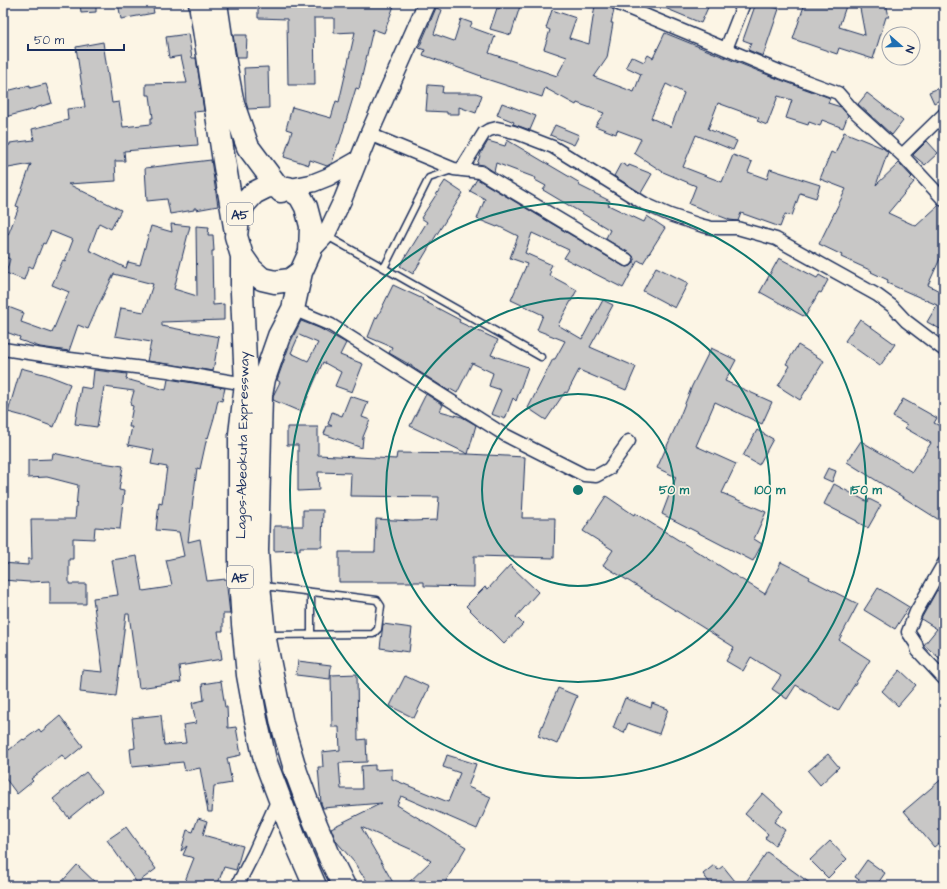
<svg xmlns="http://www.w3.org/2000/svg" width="947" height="889" viewBox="0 0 947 889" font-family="'Architects Daughter',sans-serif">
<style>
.building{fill:#c8c7c6;stroke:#1b2f5e;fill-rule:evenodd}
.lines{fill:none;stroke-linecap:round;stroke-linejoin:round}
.lane-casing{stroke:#1b2f5e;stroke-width:9}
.street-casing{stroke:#1b2f5e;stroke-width:15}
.secondary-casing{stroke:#1b2f5e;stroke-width:20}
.highway-casing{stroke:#1b2f5e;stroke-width:25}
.lane{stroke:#fcf5e5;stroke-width:6}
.street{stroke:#fcf5e5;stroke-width:12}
.secondary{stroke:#fcf5e5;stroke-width:17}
.highway{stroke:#fcf5e5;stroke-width:22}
.ring{fill:none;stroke:#0f766e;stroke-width:2}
.labels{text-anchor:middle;stroke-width:3;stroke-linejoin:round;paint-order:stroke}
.shield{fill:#fcf5e5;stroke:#5e6a86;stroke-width:1}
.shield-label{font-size:13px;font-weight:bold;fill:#1b2f5e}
.street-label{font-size:14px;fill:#1b2f5e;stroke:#fcf5e5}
.centre{fill:#0f766e;stroke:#fcf5e5;stroke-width:2}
.ring-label{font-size:12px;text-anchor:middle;font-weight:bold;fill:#0f766e;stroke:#fcf5e5;stroke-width:3;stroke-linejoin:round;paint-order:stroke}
</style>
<rect width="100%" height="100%" fill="#fcf5e5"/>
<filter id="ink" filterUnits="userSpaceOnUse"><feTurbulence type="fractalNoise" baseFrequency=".025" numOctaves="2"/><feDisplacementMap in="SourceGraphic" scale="8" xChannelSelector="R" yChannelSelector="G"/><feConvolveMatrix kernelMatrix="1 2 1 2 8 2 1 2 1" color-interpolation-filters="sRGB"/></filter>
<g filter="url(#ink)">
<path class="building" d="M80 3H96V12L81 13Z
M118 3H152L154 13 121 19Z
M258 3H313V4L395 3 384 33 373 29 359 89 356 88 339 144H338L332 163 327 166 310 160 309 165 284 157 292 131 286 129 292 107 331 118 336 101 339 102 355 32 334 33V18H314L315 85H288L287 19 258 18Z
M501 3H521L511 35 490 29 497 8 499 9Z
M600 3H609L610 7 614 10 611 23H613L607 58 594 77 634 92 641 74 626 67 631 56 644 62 648 55 653 58 665 33 778 79 830 98 828 103 841 107 848 115 843 128 822 120 820 126 809 122 808 125 786 118 792 100 778 96 767 125 757 121 759 118 718 103 708 129 737 141 733 150 696 135 683 167 722 182 733 155 752 162 748 172 767 179 770 169 820 185 816 198 800 193 792 216 785 214 780 227 741 213 738 221 730 220 689 204 696 186 663 172 634 153 641 139 617 130 616 134 595 126 604 113 577 103 576 105 545 88 542 97 480 77 481 76 423 55 425 50 419 48 436 8 442 10 434 34 454 41 461 19 472 23 470 27 495 36 489 53 557 76 567 57 544 49 550 30 546 28 552 10 576 18 569 38 589 44 595 5 599 6ZM666 84 684 93 671 127 651 118Z
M653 3H710L701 23Z
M756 3H762L779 9 763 56 748 50 751 43 743 40Z
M805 3H847L839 27 865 35 859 3H886L889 17H886L873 59 839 48 837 54 793 39Z
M188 34 192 58H196L204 111 194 112 198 145 124 151 125 161H115L116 181 68 184 121 210 111 229 99 223 89 250 126 268 128 262 140 265 151 226 172 232 171 224 190 226 174 289 197 296 196 226 209 227 208 235H213L214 251H212L213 305 224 304V320L162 322V326L219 337 213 371 147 361 151 342 115 336 121 308 144 312 153 284 114 274 98 306 88 329 78 325 69 351 40 347 19 340 20 337 3 331V305L24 313 21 322 52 333 69 292 52 285 63 260 65 261 73 240 51 231 45 244 43 243 33 268 29 266 24 280 6 273 10 259 3 256V233L8 235 19 207 16 206 31 164 3 169V146L10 145V143L34 140 32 129 68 120 67 109 85 107 76 47 103 42 112 103 119 102 123 127 151 124V118H153L150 95H146V84L187 83 181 56 169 58 166 37Z
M233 35H247L246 58H237Z
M268 67 269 108 248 109 246 102 244 68Z
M46 84 52 103 35 108V109L5 117 3 110V92L30 85V88Z
M428 85 443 86 442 93H476L482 95 476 113 459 107V114H447V112L426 111Z
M944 86V98L934 103 929 92Z
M867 93 903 121 892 135 858 104Z
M502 103 536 116 530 130 513 124 514 122 497 115Z
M555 125 579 135 574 145 550 135Z
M844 132 883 148 888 152 876 185 899 163 912 177 910 179 914 182 888 213 916 226 939 205 944 207V250L928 285 943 293 944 291V331L927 322 937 305 887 283 888 280 871 272 872 271 841 257 842 255 819 244 846 189 820 179 831 152 835 154Z
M507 140 580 183 578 185 610 201 608 205 644 222 647 216 665 228 643 263 638 260 623 288 564 258 569 250 532 233 525 253 552 265 549 270 551 271 549 275 577 290 558 325 582 339 603 300 613 305 590 347 636 367 626 390 579 370 567 393 565 392 546 420 528 408 553 359H555L565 341 537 330 543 315 511 300 527 264 510 258 518 236 498 226 497 227 477 219 485 199 470 191 477 179 623 266 627 267 631 266 634 263V260L633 256 631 254 604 238H606L610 230 543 190 546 186 535 180 536 178 496 163 494 172 484 165 477 164 481 153 488 141 505 146Z
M927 141 938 153 925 165 913 155Z
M211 160 218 206 196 210V208H194V210L170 214 167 199 147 201 145 168Z
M621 163 628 167 629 165 652 174 641 193 614 176Z
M445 181 463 193 437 234 413 274 400 266 427 222 421 218Z
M779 258 817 278 819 275 828 280 821 293 819 292 805 317 760 292Z
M656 267 688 283 675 308 643 291Z
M393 285 423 299 422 300 460 320 459 322 498 340 491 355 528 367 516 401 513 398 505 419 491 414 501 390 489 386 493 373 472 363 457 393 450 389 449 391 412 367V366L389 353 392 347 368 337 376 317 377 318Z
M860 319 895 344 880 366 845 341Z
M301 321 319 328 346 343 340 355 363 364 352 392 335 386 341 372 323 362 301 412 273 400V396L280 382 277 380 291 341ZM299 335 318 343 308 361 291 353Z
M798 345 824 361 800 400 778 386 790 366 786 364Z
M711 348 736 360 725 381 772 402 762 424 715 402 696 446 736 464 722 493 766 512 754 539 762 544 753 561 662 514 676 477 657 468 676 426 692 386Z
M21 368 47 375 70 384 54 427 27 417 8 412Z
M94 370 127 374 126 379 166 390 168 379 225 388 222 401 218 400 214 418 208 438 207 437 200 469 197 468 192 508 188 542 200 539 207 581 226 579 230 614H223V631H218L222 659 179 666 181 682 139 688 129 614H126L116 696 80 692 82 670 103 672 93 598 118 595 112 560 137 556 143 591 169 587V586L172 585 166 560 184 556 179 532 156 530 159 503 162 504 167 467 151 464 154 450 128 445 132 427H129L133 406 130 405 134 391 104 387 97 427 75 424 81 387 92 389Z
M426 394 443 405 440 411 462 417 476 425 468 454 525 457 522 518H555L554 558 474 556V587L424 586V582H339V552H375L376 519 413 521 437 520 439 497 350 496 351 473 318 472 319 490 298 491V445H287V427H318V455L396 459 397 453 468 454 410 426Z
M350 396 368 402 362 417 370 420 363 437 362 448 324 434 327 426H332L328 424 332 412 342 416Z
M903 399 937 418 934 423 944 428V523L847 462 861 441 912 472 931 443 905 428 907 425 893 417Z
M757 430 773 439 759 465 743 456Z
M53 453 95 462H96L123 466 119 490 124 491 120 529 95 527 94 539 73 538V559H69V584H86V604H50V581L29 582 3 580V563L28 565V559H32L31 519H75L78 485 47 477 28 478V460L52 459Z
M828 468 836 471 832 482 823 478Z
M834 484 868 502 869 499 881 505 868 528 857 522V521L824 504Z
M606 496 634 515 635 513 765 594 781 562 810 577 809 579 858 604 839 640 870 660 838 711 796 685 787 699 772 689 781 676 751 657 743 671 726 661 734 647 603 565 613 550 583 531Z
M303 510H323L322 547H300V550L274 551V526H303Z
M510 565 538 592 516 617 523 624 504 644 466 606 485 587 488 589Z
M878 588 909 607 895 629 864 610Z
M937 590 944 594V662L924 645 937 629 921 619Z
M383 624 412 628 409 652 380 648Z
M298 661 331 665 330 679 296 675Z
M900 670 916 685 898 706 882 691Z
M357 674 358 740 366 739 367 762 339 763 341 789H362L361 766 375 765V770L392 769V779L448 802 460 773 443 767 447 755 476 764 468 787 491 797 477 829 401 796 397 805 466 847 443 886H405L431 861 417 852 361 827 395 886H370L363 875H362L354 862 336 841 331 828 382 803 323 808 321 803 318 767H323L322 752 340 750 339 727H332L331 675Z
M405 676 429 687 414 718 390 706Z
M221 681 225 707H227L228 728 236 727 241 755 227 758 232 783 214 786 212 812H208L200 768 185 771 183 762 132 767 130 749 135 748 132 718 161 715 164 745 186 743 183 725 196 723 192 703 204 700 202 684Z
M558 688 577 696 557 744 538 736Z
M625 698 651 708 652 703 668 709 659 734 628 723 624 733 613 728Z
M60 716 83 746 66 760 62 755 31 779 33 781 17 794 3 775V742L9 750 23 739 24 740 39 729 41 732Z
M828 754 839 767 820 785 808 771Z
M86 772 102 791 69 818 53 799Z
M944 777V839L934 847 904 811Z
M763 793 783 811 774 822 785 830 775 845 765 838 768 834 745 814Z
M198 818 207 821 203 835 243 846 236 870 224 867 217 886H183L194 858 183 855 187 846 181 851 187 830 193 832Z
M126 827 156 869 137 883 107 840Z
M830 841 847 859 828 878 810 860Z
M767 852 814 886H743Z
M867 860 885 873 876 886H868L855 877Z
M77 865 99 886H58Z
M714 865 718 870 723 866 739 886H712L703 874Z"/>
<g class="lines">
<g class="lane-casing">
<path id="lane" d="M327 236 384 268 541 357
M384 268 429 178 452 170
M264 586 377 600 381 606 378 629 373 634 268 635
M311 592V634"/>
</g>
<g class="street-casing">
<path id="street" d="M616 3 781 72 838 93 852 109 902 155 944 114
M726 49 744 3
M369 134 454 169 480 172 627 260
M902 155 944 200
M461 170 484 133 489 130 497 128 514 132 553 147 645 204 670 215 700 225 712 228H737L776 239 877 295 892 306 906 321 944 350
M293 309 331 325 505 435 584 475 596 476 609 469 629 441
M3 349 62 358 168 371 246 384
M944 563 916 612 908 632 916 644 918 651 944 679
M237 886 254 853 279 797"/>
</g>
<g class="secondary-casing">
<path id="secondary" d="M288 188 313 183 328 177 358 160
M310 252 326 235 343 199 369 134 427 3"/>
</g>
<g class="highway-casing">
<path id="highway" d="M200 3 224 161 235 227
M216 3 224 57 233 104 248 147 281 191
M276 185 281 191 288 188 300 196 306 207 311 226 310 252 301 272 290 280 275 282 262 279 251 269 242 256 236 236 238 219 244 204 254 193 266 187Z
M242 256V293L246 384 240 434V576L243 624 248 675 256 719 265 760 298 847 315 886
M301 272 293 309 279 336 264 379 261 395 257 551 259 585 264 635 282 724 296 772 312 815 331 860 344 886"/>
</g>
<use href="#lane" class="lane"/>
<use href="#street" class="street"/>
<use href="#secondary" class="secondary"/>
<use href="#highway" class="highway"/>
</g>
</g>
<g class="ring">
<circle cx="578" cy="490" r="96"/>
<circle cx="578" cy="490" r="192"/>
<circle cx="578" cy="490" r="288"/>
</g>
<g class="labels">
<g class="shield">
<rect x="227" y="203" width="26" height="22" rx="3"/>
<rect x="227" y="566" width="26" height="22" rx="3"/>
</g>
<g class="shield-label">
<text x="240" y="219">A5</text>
<text x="240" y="582">A5</text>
</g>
<g class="street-label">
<text transform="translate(242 445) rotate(-89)" y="5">Lagos-Abeokuta Expressway</text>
</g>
</g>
<circle cx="578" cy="490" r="6" class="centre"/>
<g class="ring-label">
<text x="674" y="494">50 m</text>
<text x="770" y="494">100 m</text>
<text x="866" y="494">150 m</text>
</g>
<rect width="947" height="889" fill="none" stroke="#fcf5e5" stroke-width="16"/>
<rect x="8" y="8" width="931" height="873" fill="none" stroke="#1b2f5e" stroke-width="1.5" filter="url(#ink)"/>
<g transform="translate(901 46) rotate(110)"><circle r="19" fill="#fcf5e5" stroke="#a2a6af"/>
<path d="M0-3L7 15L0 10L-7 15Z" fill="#1f6fb2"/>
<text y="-6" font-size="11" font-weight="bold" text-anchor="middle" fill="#1b2f5e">N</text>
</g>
<path d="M28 44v6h96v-6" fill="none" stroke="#1b2f5e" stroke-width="2"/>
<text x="34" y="44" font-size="12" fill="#1b2f5e" stroke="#fcf5e5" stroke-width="3" paint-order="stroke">50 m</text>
</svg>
